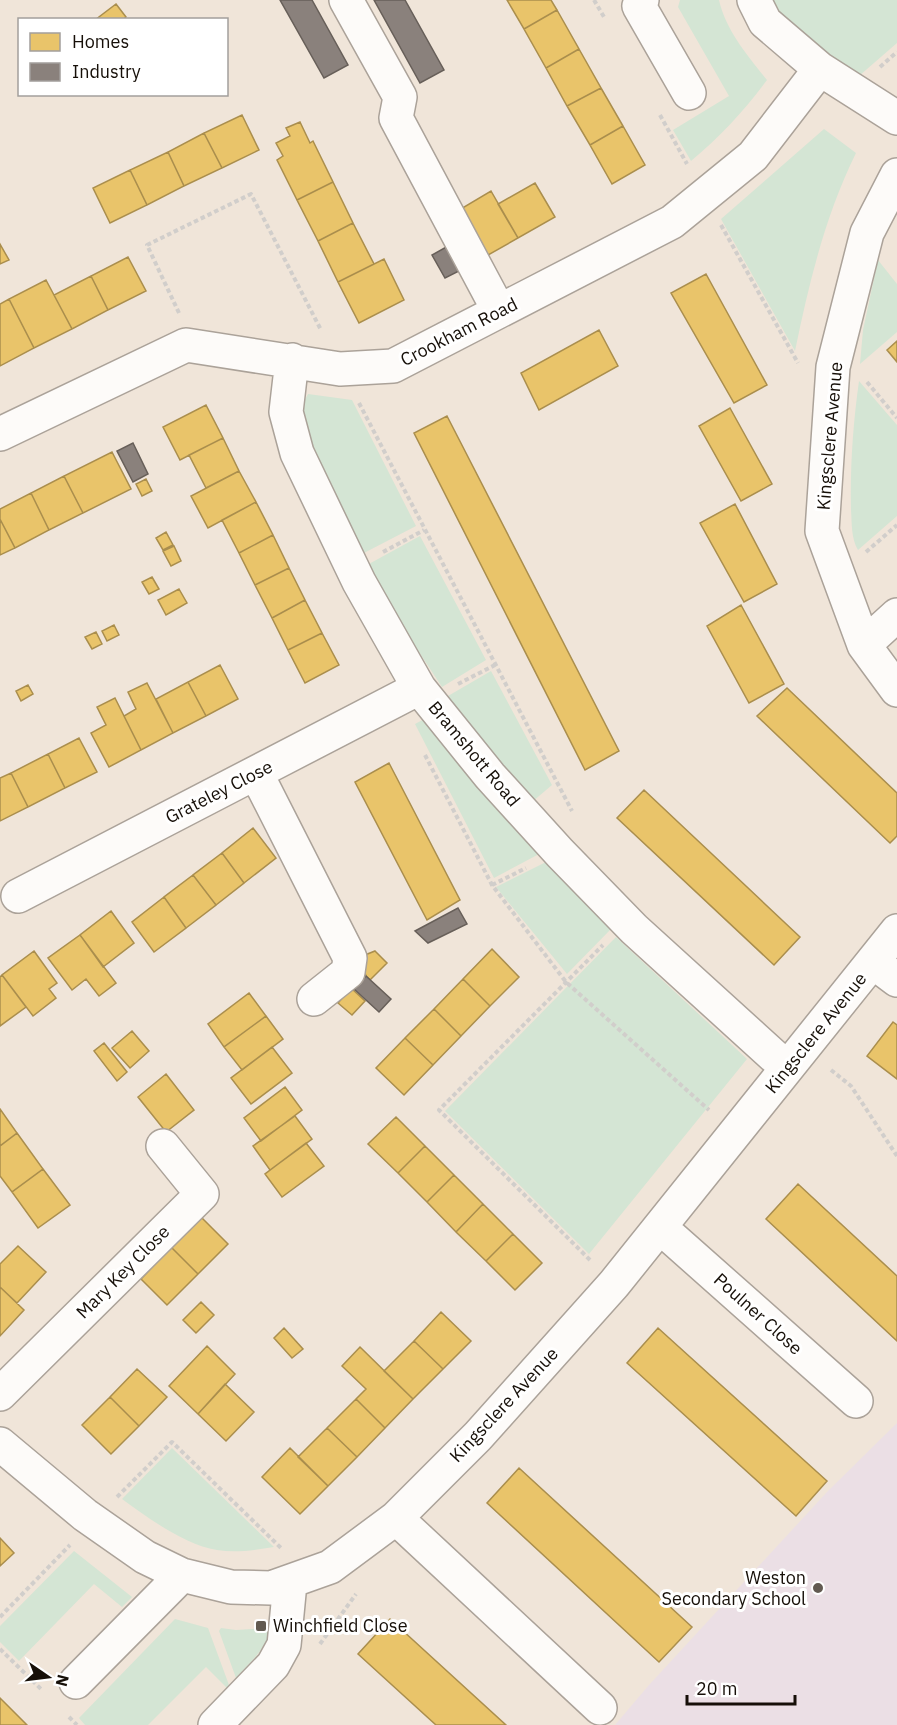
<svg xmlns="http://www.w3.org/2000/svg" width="897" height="1725" viewBox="0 0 897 1725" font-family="'IBM Plex Sans',sans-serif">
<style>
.education{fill:#ebdfe5}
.green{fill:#d4e5d4}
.homes{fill:#e9c46a;stroke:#aa8e4d;stroke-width:1.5}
.industry{fill:#8a817c;stroke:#675f59;stroke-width:1.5}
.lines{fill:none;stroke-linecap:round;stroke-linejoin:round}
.minor-casing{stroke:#aba299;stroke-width:36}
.path{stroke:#d1cecb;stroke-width:4;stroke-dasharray:4.5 3;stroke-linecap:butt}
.minor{stroke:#fdfbf9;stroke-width:33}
.poi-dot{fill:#625a51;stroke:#fff;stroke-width:2}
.labels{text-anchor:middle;stroke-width:6;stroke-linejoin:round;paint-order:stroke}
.street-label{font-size:18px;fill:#160f08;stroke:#fff}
.poi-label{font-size:18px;fill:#160f08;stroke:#fff;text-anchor:end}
</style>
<rect width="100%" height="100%" fill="#f0e5d9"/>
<path class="education" d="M897 1423V1725H615L649 1685 827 1492Z"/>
<path class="green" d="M680 0H719C726 31 748 56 767 80 744 111 721 136 691 161L673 130 729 96 678 7Z
M766 0H897V43L859 76 794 31Z
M824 129 856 153C825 216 809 283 795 351L721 219Z
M878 260 897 284V332L860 364 863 330Z
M859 381 897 425V516L858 550C851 538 852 524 851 510 850 466 853 424 859 381Z
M308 394 352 400 416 526 362 554 314 456 301 407Z
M420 536 486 660 442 687 409 637 367 565Z
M491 671 552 785 532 802 488 751 448 696Z
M428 717 541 853 494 878 415 724Z
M548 861 611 929 567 974 496 887Z
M616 937 747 1059 589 1254 445 1111Z
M172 1448 274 1547C255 1550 236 1553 217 1550 185 1545 148 1518 122 1499Z
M74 1551 132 1597 122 1607 94 1584 19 1661 0 1642V1626Z
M175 1619 208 1628 229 1685 227 1688 206 1667 148 1725H85L79 1718Z
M221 1628 236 1630 270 1628C267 1649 250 1662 236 1678L219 1631Z"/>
<path class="homes" d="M507 0H551L557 10 524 29Z
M116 4 126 17 123 20H95Z
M557 10 579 49 546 68 524 29Z
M579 49 601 88 567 106 546 68Z
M601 88 623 126 590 145 567 106Z
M242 115 259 150 222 168 204 133Z
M300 122 310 143 313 141 333 182 297 200 277 160 283 156 276 143 290 136 286 128Z
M623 126 645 165 612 184 590 145Z
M204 133 222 168 184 186 168 152Z
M168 152 184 186 147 205 130 170Z
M130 170 147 205 110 223 93 188Z
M333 182 353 223 318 241 297 200Z
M535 183 555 217 518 238 498 204Z
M491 191 518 238 481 259 459 210Z
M353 223 374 264 338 282 318 241Z
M0 244 9 260 0 264Z
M128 257 146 291 108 310 91 276Z
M384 259 404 300 359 323 338 282Z
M706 274 767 385 734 403 671 293Z
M91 276 108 310 72 329 54 295Z
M46 280 72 329 34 348 9 299Z
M9 299 34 348 0 366V304Z
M599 330 618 366 539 410 521 373Z
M897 341V362L887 350Z
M206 405 223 438 180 460 163 427Z
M730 408 772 484 741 501 699 426Z
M447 416 619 751 585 770 414 433Z
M223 438 239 471 206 488 189 455Z
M112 452 131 489 83 513 64 476Z
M239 471 256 502 208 528 191 496Z
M64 476 83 513 49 530 31 493Z
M146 479 152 491 142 496 136 484Z
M31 493 49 530 15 548 0 519V509Z
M256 502 273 535 239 553 222 520Z
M735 504 777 584 744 602 700 523Z
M0 519 15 548 0 555Z
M166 532 173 545 163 550 156 538Z
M273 535 289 568 255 585 239 553Z
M174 546 181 561 171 566 163 551Z
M289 568 305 600 272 618 255 585Z
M152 577 159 589 149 594 142 582Z
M179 589 187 603 166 615 158 600Z
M305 600 322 633 288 650 272 618Z
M741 605 784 684 749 703 707 626Z
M114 625 119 635 107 641 102 631Z
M96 632 102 644 92 649 85 637Z
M322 633 339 665 305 683 288 650Z
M220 665 238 699 206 716 188 682Z
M188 682 206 716 173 733 156 699Z
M147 683 173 733 141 750 124 716 136 709 128 692Z
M28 685 33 694 21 701 16 691Z
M787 688 897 793V836L890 843 757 716Z
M115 698 141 750 109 767 91 733 106 725 97 707Z
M79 738 97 772 65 788 48 754Z
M48 754 65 788 28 807 11 773Z
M389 763 460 900 427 920 355 782Z
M11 773 28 807 0 821V778Z
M644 790 800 937 774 965 617 818Z
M253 828 276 858 244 883 222 853Z
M222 853 244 883 216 905 193 875Z
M193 875 216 905 186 928 164 897Z
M164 897 186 928 154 952 132 922Z
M111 911 134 943 103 967 80 935Z
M80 935 116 983 99 996 86 979 72 990 48 958Z
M492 949 519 977 490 1006 463 979Z
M34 951 57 983 49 989 56 998 33 1016 2 975Z
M375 951 387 963 370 980 366 976 360 957Z
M2 975 26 1007 0 1026V977Z
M463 979 490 1006 461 1036 434 1009Z
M351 988 365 1001 352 1015 338 1003Z
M249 993 266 1016 224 1047 208 1024Z
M434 1009 461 1036 433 1065 405 1038Z
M266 1016 283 1039 242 1070 224 1047Z
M893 1022 897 1025V1079L867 1056Z
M132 1031 149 1051 130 1068 112 1048Z
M405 1038 433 1065 404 1095 376 1068Z
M104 1043 127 1072 117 1081 94 1051Z
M272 1047 292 1073 251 1104 231 1078Z
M166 1074 194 1110 166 1132 138 1097Z
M285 1087 302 1110 261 1141 244 1118Z
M0 1109 17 1133 0 1146Z
M295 1116 312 1139 270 1170 253 1146Z
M396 1117 425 1146 398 1173 368 1144Z
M17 1133 43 1169 12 1192 0 1176V1146Z
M306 1143 324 1166 282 1197 265 1174Z
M425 1146 454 1175 427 1202 398 1173Z
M43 1169 70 1205 38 1228 12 1192Z
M454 1175 483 1204 456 1232 427 1202Z
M798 1184 897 1276V1341L766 1219Z
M483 1204 513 1234 486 1261 456 1232Z
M201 1217 228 1244 198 1274 171 1247Z
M513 1234 542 1263 515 1290 486 1261Z
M18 1246 46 1272 17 1303 0 1287V1264Z
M171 1247 198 1274 167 1305 141 1279Z
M0 1287 24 1310 0 1336Z
M201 1302 214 1315 196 1333 183 1320Z
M441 1312 471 1341 443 1369 414 1341Z
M284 1328 303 1349 292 1358 274 1338Z
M658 1328 827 1481 796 1516 627 1363Z
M414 1341 443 1369 413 1399 384 1371Z
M207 1346 235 1374 198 1414 169 1386Z
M360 1347 413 1399 385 1428 356 1399 366 1389 342 1366Z
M137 1369 167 1397 139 1426 110 1397Z
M225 1384 254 1412 226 1441 198 1414Z
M110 1397 139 1426 111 1454 82 1425Z
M356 1399 385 1428 357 1457 327 1428Z
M327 1428 357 1457 328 1486 298 1457Z
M290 1448 328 1486 300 1514 262 1477Z
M519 1468 692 1627 659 1662 487 1503Z
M0 1538 14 1553 0 1566Z
M390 1619 506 1725H436L358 1654Z
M0 1698 27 1725H0Z"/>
<path class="industry" d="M280 0H312L348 65 324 78Z
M374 0H405L444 70 420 83Z
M448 246 461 270 445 278 432 255Z
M133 443 148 474 133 482 117 451Z
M458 908 467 924 428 943 415 931Z
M366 976 391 999 379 1012 354 989Z"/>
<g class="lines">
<g class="minor-casing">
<path id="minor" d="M346 0 400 97 396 118 499 311
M642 0 639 6 689 93
M754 0 765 22 820 69 897 118
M897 175 867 233 833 367 822 531 864 645 897 690
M292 360 286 412 297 453 359 582 419 688 490 776 560 853 634 929 787 1068
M0 434 186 345 340 369 393 366 672 222 753 156 820 69
M864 645 897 615
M256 773 350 958 348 972 314 999
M18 896 419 688
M873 962 897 980
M661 1228 856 1401
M0 1394 202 1194 163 1146
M0 1444 85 1515 145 1557 182 1575 231 1587 271 1588 330 1567 396 1518 478 1436 614 1284 897 931
M396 1518 600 1708
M76 1682 182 1575
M215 1725 273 1665 284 1645 290 1583"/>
</g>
<path class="path" d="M594 0 604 17
M880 67 897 52
M660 115 687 164
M721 225 798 363
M179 313 147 245 251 194 321 330
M867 382 897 418
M359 403 572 811
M383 552 424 530
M866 552 897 525
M458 684 495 665
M425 755 492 885 566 982 709 1110
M492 885 526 868
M831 1070 851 1086 897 1156
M590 1260 439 1110 603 945
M117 1497 172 1442 281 1548
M0 1617 70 1545
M320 1644 356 1594
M0 1649 42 1690
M69 1717 77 1725"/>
<use href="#minor" class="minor"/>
</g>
<g class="poi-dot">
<circle cx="818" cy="1588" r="6"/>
<rect x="255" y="1620" width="12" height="12" rx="3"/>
</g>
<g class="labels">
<g class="street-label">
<text transform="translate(459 332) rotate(-27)" y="6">Crookham Road</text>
<text transform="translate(830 436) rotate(-85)" y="6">Kingsclere Avenue</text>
<text transform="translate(474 754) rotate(50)" y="6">Bramshott Road</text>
<text transform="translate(219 792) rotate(-27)" y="6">Grateley Close</text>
<text transform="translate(816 1033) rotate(-51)" y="6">Kingsclere Avenue</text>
<text transform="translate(123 1272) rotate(-45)" y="6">Mary Key Close</text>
<text transform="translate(758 1314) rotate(42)" y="6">Poulner Close</text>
<text transform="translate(504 1405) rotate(-47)" y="6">Kingsclere Avenue</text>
</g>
<g class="poi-label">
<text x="806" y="1584">Weston<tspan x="806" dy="21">Secondary School</tspan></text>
<text x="273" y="1632" text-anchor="start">Winchfield Close</text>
</g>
</g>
<rect x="18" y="18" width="210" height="78" fill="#ffffff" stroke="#a29f9c" stroke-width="1.5"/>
<rect x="30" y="33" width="30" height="18" fill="#e9c46a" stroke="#a29f9c" stroke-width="1.5"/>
<text x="72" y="48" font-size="18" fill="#160f08">Homes</text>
<rect x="30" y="63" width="30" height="18" fill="#8a817c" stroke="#a29f9c" stroke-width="1.5"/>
<text x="72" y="78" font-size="18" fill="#160f08">Industry</text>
<g transform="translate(48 1677) rotate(104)" stroke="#ffffff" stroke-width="4.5" paint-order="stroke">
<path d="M0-4.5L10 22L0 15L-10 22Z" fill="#160f08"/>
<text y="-9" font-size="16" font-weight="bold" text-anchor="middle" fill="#160f08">N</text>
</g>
<path d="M687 1695v9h108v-9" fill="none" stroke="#160f08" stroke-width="3"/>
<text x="696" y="1695" font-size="18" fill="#160f08" stroke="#ffffff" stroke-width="4.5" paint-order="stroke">20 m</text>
</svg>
